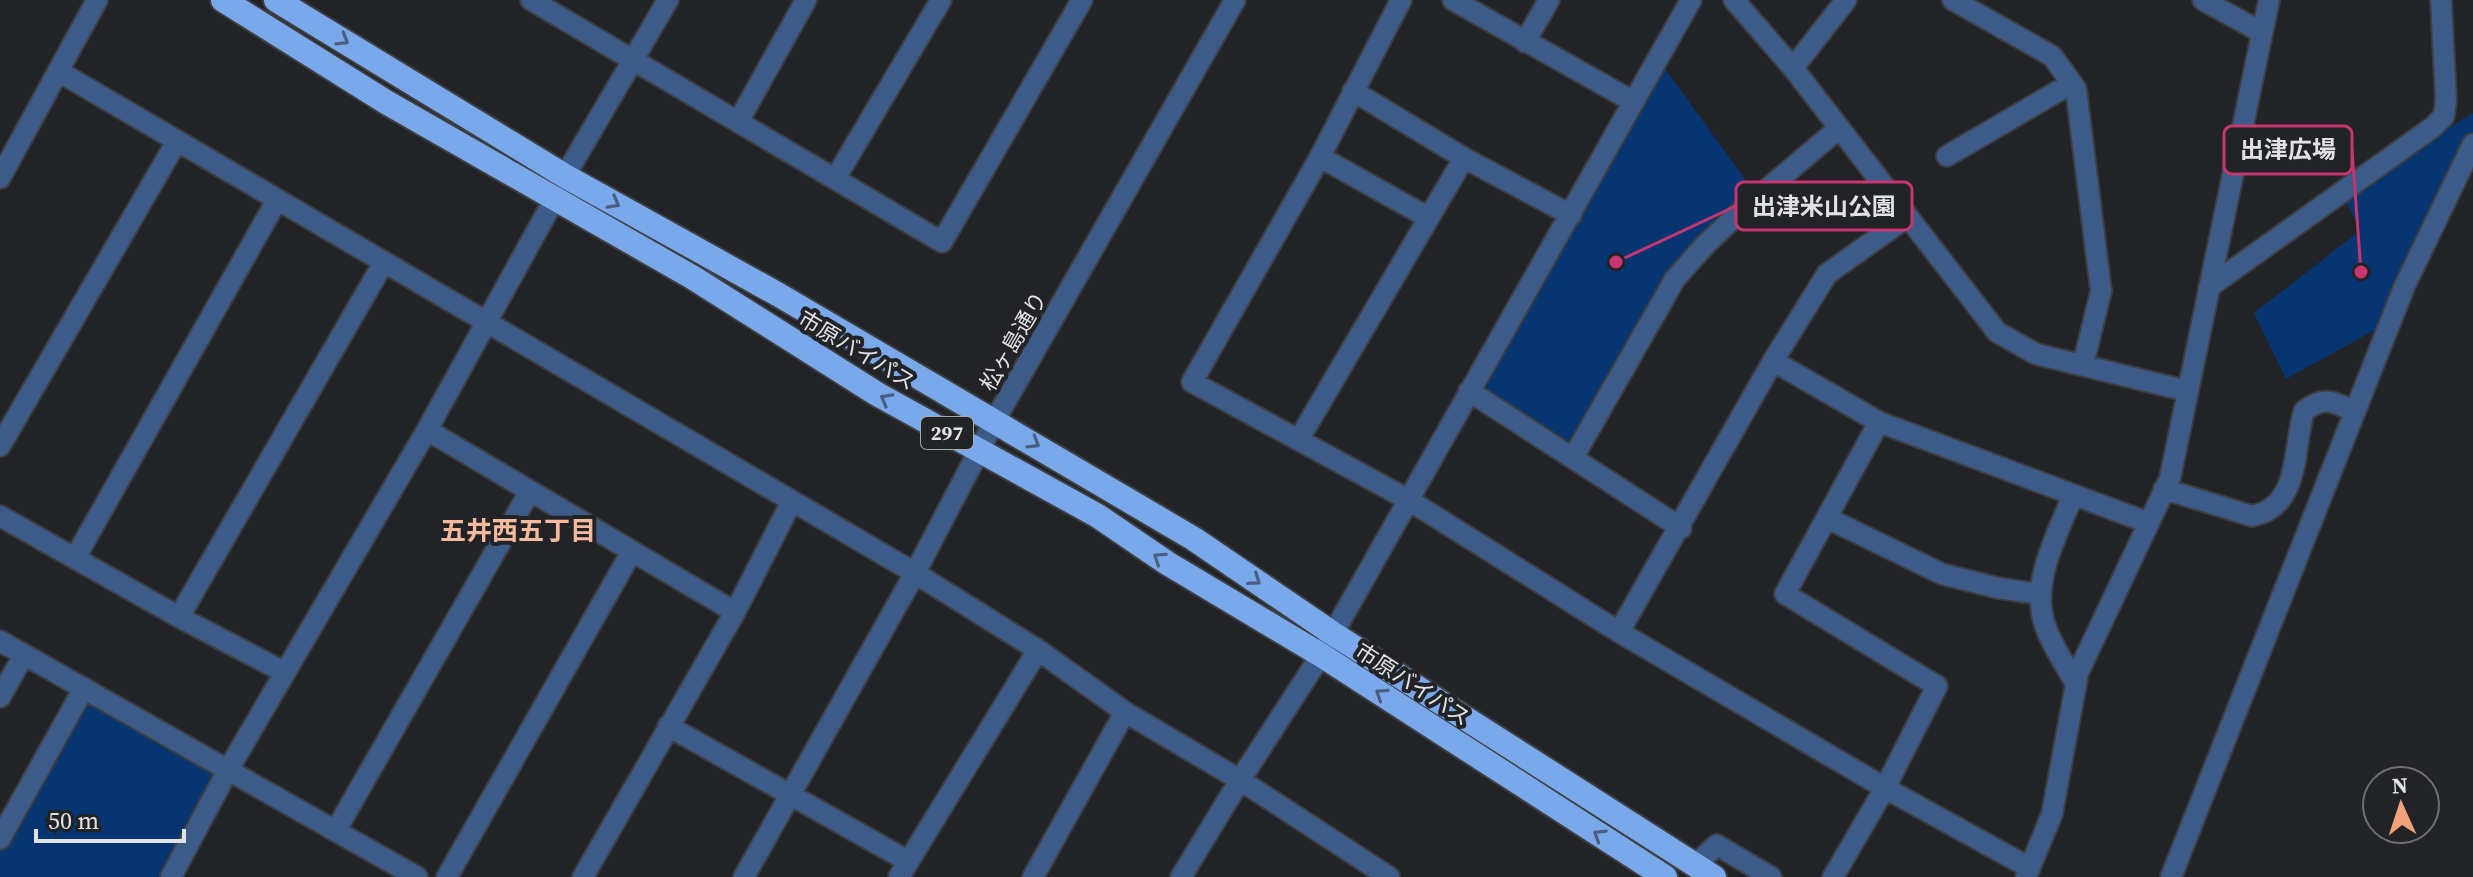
<svg xmlns="http://www.w3.org/2000/svg" width="2473" height="877" viewBox="0 0 2473 877" font-family="'Source Serif 4','Noto Sans JP',serif">
<style>
.green{fill:#073571}
.lines{fill:none;stroke-linecap:round;stroke-linejoin:round}
.minor-casing{stroke:#3d3e41;stroke-width:24}
.highway-casing{stroke:#3d3e41;stroke-width:28}
.minor{stroke:#3c5b88;stroke-width:20}
.highway{stroke:#7aa9eb;stroke-width:24}
.oneway{stroke:#4a5f7f}
.labels{text-anchor:middle;stroke-width:8;stroke-linejoin:round;paint-order:stroke}
.shield{fill:#222326;stroke:#a8a9ab;stroke-width:2}
.shield-label{font-size:20px;font-weight:bold;fill:#e1e2e4}
.street-label{font-size:22px;fill:#e1e2e4;stroke:#222326}
.quarter-label{font-size:26px;font-weight:bold;fill:#f5b99c;stroke:#222326}
.leader{fill:none;stroke:#c73670;stroke-width:3}
.callout-dot{fill:#c73670;stroke:#222326;stroke-width:3}
.callout{fill:#222326;stroke:#c73670;stroke-width:3}
.callout-label{font-size:24px;text-anchor:middle;font-weight:bold;fill:#e1e2e4}
</style>
<rect width="100%" height="100%" fill="#222326"/>
<path class="green" d="M1658 59 1758 197 1705 245 1574 456 1469 391Z
M2473 113V146L2391 321 2286 379 2254 313 2361 230 2341 193Z
M84 688 228 770 166 877H0V839Z"/>
<g class="lines">
<g class="minor-casing">
<path id="minor" d="M531 0 942 242 1082 0
M1401 0 1320 157 1192 382 1407 499 1619 632 1885 788 2030 868
M1453 0 1634 102
M1734 0 1793 68 1997 332 2036 354 2187 391
M1953 0 2052 56 2076 89 2101 291 2083 365
M2203 0 2261 32
M1525 42 1549 0
M1793 68 1846 0
M58 71 915 573 1038 650 1125 712 1240 780 1389 877
M1353 91 1464 158 1571 215
M738 122 806 0
M1947 156 2072 83
M1320 157 1429 218
M565 176 668 0
M0 178 97 0
M835 179 941 0
M2209 287 2433 127 2444 116 2446 100 2441 0
M1773 361 1879 422 2149 523
M1469 391 1681 528
M427 430 735 612
M1299 439 1464 158
M0 446 177 141
M1574 456 1675 279 1705 245 1739 213 1838 129
M2164 489 2252 516C2301 507 2293 447 2304 411 2325 395 2333 402 2355 412
M2073 495C2057 536 2029 583 2046 628 2053 647 2066 666 2076 684
M0 516 179 617 284 672
M1827 518 1942 574 1998 588 2039 594
M75 558 277 200
M179 617 384 262
M1619 632 1773 361 1827 274 1907 217
M0 641 417 877
M0 697 24 655
M668 726 908 861
M336 830 530 491
M0 839 84 688
M1695 865 1717 845 1771 877
M171 877 228 770 427 430 555 198
M447 877 632 551
M583 877 735 612 792 501
M744 877 915 573 995 420 1235 0
M899 877 1038 650
M1033 877 1125 712
M1181 877 1240 780 1321 655 1691 0
M1833 877 1885 788 1937 686 1785 594 1879 422
M2026 877 2052 814 2078 673 2170 478 2269 0
M2171 877 2405 285 2473 144"/>
</g>
<g class="highway-casing">
<path id="highway" d="M223 0 386 102 692 277 877 394 1098 516 1167 563 1321 655 1665 877
M276 0 565 176 779 295 1194 539 1332 633 1714 877"/>
</g>
<use href="#minor" class="minor"/>
<use href="#highway" class="highway"/>
</g>
<defs><path id="oneway-chevron" d="M-2-3.5L2.5 0L-2 3.5" fill="none" stroke-width="1.6" stroke-linecap="round" stroke-linejoin="round" transform="scale(2)"/></defs>
<g class="oneway">
<use href="#oneway-chevron" transform="translate(343 40) rotate(31)"/>
<use href="#oneway-chevron" transform="translate(614 203) rotate(29)"/>
<use href="#oneway-chevron" transform="translate(886 399) rotate(-151)"/>
<use href="#oneway-chevron" transform="translate(1034 443) rotate(31)"/>
<use href="#oneway-chevron" transform="translate(1159 558) rotate(-146)"/>
<use href="#oneway-chevron" transform="translate(1255 580) rotate(35)"/>
<use href="#oneway-chevron" transform="translate(1381 694) rotate(-147)"/>
<use href="#oneway-chevron" transform="translate(1599 835) rotate(-148)"/>
</g>
<g class="labels">
<rect class="shield" x="921" y="417" width="52" height="32" rx="6"/>
<g class="shield-label">
<text x="947" y="440">297</text>
</g>
<g class="street-label">
<text transform="translate(1013 341) rotate(-60)" y="8">松ヶ島通り</text>
<text transform="translate(857 350) rotate(31)" y="8">市原バイパス</text>
<text transform="translate(1413 684) rotate(33)" y="8">市原バイパス</text>
</g>
<g class="quarter-label">
<text x="518" y="540">五井西五丁目</text>
</g>
</g>
<path class="leader" d="M2361 272L2352 150M1616 262L1736 206"/>
<g class="callout-dot">
<circle cx="2361" cy="272" r="8"/>
<circle cx="1616" cy="262" r="8"/>
</g>
<g class="callout">
<rect x="2224" y="126" width="128" height="48" rx="8"/>
<rect x="1736" y="182" width="176" height="48" rx="8"/>
</g>
<g class="callout-label">
<text x="2288" y="158">出津広場</text>
<text x="1824" y="215">出津米山公園</text>
</g>
<g transform="translate(2401 805) rotate(357)"><circle r="38" fill="#222326" stroke="#6e6f72" stroke-width="2"/>
<path d="M0-6L14 30L0 20L-14 30Z" fill="#f0a27a"/>
<text y="-12" font-size="22" font-weight="bold" text-anchor="middle" fill="#e1e2e4">N</text>
</g>
<path d="M36 829v12h148v-12" fill="none" stroke="#e1e2e4" stroke-width="4"/>
<text x="48" y="829" font-size="24" fill="#e1e2e4" stroke="#222326" stroke-width="6" paint-order="stroke">50 m</text>
</svg>
